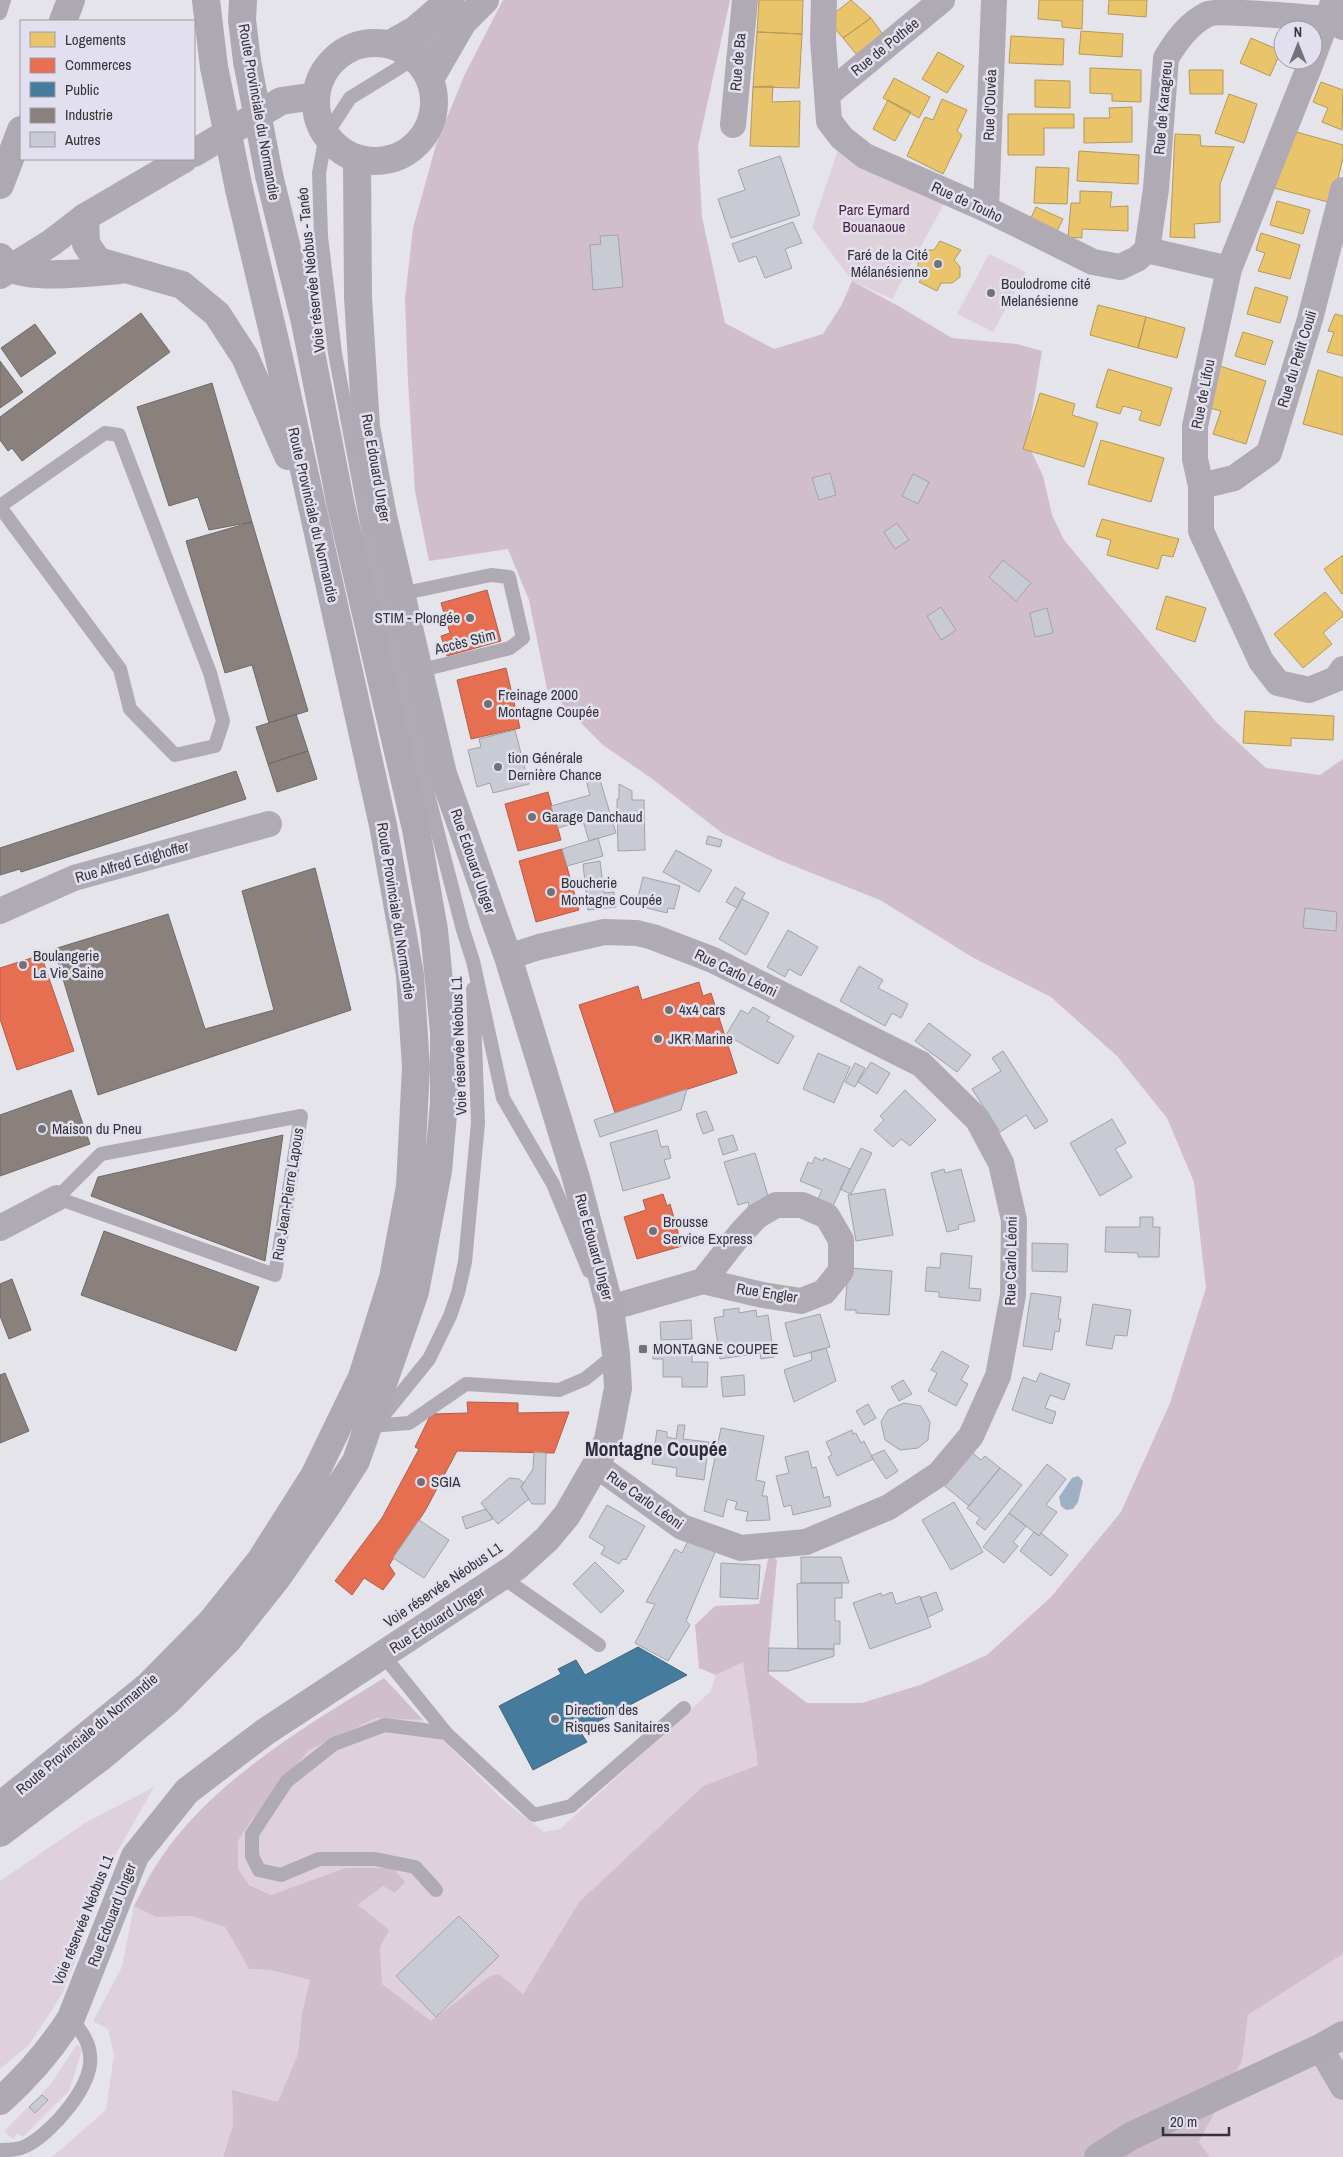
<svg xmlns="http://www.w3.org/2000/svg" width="1343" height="2157" viewBox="0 0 1343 2157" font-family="'Archivo Narrow',sans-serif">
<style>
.green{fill:#dfd1dc}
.forest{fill:#d0becb}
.water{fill:#9db1c3}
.homes{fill:#e9c46a;stroke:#b3995b}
.shops{fill:#e76f51;stroke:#b25d4a}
.public{fill:#457b9d;stroke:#40667f}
.industry{fill:#8a817c;stroke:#706a68}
.building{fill:#c8cbd4;stroke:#a2a3a8}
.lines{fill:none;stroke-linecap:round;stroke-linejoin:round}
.lane{stroke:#b0aab4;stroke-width:14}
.street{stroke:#b0aab4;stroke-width:26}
.secondary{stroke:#afa9b3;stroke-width:28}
.highway{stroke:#aea8b3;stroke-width:28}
.highway-bridge{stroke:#aea8b3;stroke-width:28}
.poi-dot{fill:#727277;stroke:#e2e0ee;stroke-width:2}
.labels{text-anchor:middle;stroke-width:5;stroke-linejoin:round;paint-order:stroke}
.street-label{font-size:15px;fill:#353439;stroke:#e2e0ee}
.park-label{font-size:15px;fill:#4a1e3b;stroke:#e2e0ee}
.poi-label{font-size:15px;fill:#353439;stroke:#e2e0ee;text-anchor:start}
.district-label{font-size:20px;font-weight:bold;fill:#2e2c37;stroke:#e2e0ee}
</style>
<rect width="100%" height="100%" fill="#e4e4ea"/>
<path class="green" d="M842 138 950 193 892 299 852 281 812 227Z
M989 254 1026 272 993 332 957 314Z
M743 1661 758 1765 703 1786 579 1902 523 1994 499 1974 490 1976 431 2021 382 1984 380 1947 358 1905 383 1886 395 1893 405 1882 345 1868 271 1895 249 1885 238 1868V1841L250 1822 309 1750 376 1717 423 1720 504 1801 544 1832 560 1829 710 1692 716 1675Z
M154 1787 100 1882 87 1915 78 1954 62 1994 29 2045 0 2069V1881L85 1823Z
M134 1906 156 1917 191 1916 225 1927 249 1969 271 1970 310 1980 302 2013 298 2054 278 2103 232 2091 233 2125 223 2157H52L106 2110 114 2055 108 2029 93 2021 122 1967Z
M1343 1954V2157H1210L1199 2143 1241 2061 1248 2015Z
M77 2044 82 2050 69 2091 23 2137 18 2133 13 2139 4 2131 50 2085Z"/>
<path class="forest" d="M503 0H730L698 146 702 217 725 323 774 349 823 334 841 306 852 281 900 307 952 338 1017 344 1042 351 1027 442 1043 476 1052 515 1064 540 1217 723 1266 768 1320 775 1343 759V1954L1248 2015 1242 2061 1199 2142 1210 2157H223L233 2125 232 2090 278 2102 298 2054 302 2013 310 1980 271 1970 249 1969 225 1927 191 1916 156 1917 134 1906C140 1895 145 1883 152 1872 202 1787 302 1728 384 1678L423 1720 376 1718 309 1750 250 1822 238 1841V1868L249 1885 271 1895 345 1868H393L405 1882 395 1893 383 1886 358 1905 389 1930 380 1947 382 1984 431 2021 490 1976 499 1974 523 1994 579 1902 703 1786 758 1765 743 1662 716 1675 699 1668 695 1625 715 1606 759 1604 769 1554 777 1560 769 1648V1674L807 1703H862L920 1685 987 1655 1051 1597 1121 1512 1170 1403 1206 1288 1194 1182 1167 1118 1118 1057 1051 997 972 957 880 900 779 860 722 833 651 778 603 745 547 689 529 600 508 549 429 561 415 491 408 382 405 299 413 228 436 145 464 76Z"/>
<path class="water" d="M1078 1476 1083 1481 1078 1502 1073 1509 1066 1510 1061 1506 1059 1497 1072 1478Z"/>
<path class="homes" d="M759 0H803L802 34 757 32Z
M851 0 871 18 843 38 827 19Z
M1039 0H1083L1082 29 1062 27V21L1038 19Z
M1109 0H1147L1146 17 1108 14Z
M871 18 884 36 857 55 843 38Z
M1081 31 1123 34 1122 57 1079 54Z
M757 32 802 34 799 88 753 87Z
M1011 36 1064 39 1063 65 1009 63Z
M1251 38 1281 51 1270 76 1240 63Z
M938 52 964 66 947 93 922 79Z
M1090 68 1141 70V102L1112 101V94L1090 93Z
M1189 70H1223V94H1190Z
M894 78 930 97 919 118 883 98Z
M1035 80 1070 81V108L1035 107Z
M1321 82 1343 90 1342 130 1322 122 1328 108 1313 102Z
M773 86 772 102 800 101 799 147 750 146 753 87Z
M1229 94 1257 104 1244 143 1215 133Z
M942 99 967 110 957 131 962 135 943 174 907 156 925 117 933 120Z
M888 100 911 112 895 141 873 129Z
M1132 107V142L1084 143V118H1110L1109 108Z
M1008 114H1074V128H1044V155H1008Z
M1293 131 1343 145V158L1332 203 1270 187Z
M1175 134 1200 135 1201 146 1234 147 1220 184V222L1194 224 1195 238 1170 237Z
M1079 151 1139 155 1138 184 1077 181Z
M1036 167 1069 168 1067 204 1034 203Z
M1080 191 1112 192 1110 207 1128 206V231L1082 229V238L1068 237 1071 203H1080Z
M1277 201 1310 210 1303 234 1270 225Z
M1036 207 1063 219 1055 235 1029 222Z
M1261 233 1300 245 1290 279 1258 271 1265 253 1256 250Z
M940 241 961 250 954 260 960 267V277L952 283H941L937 291 919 282 925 274 918 269V257L926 250H934Z
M1255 287 1288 297 1280 323 1247 314Z
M1098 305 1146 317 1138 348 1090 335Z
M1335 314 1343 316V356L1327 352 1334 332 1328 331Z
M1146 317 1185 328 1177 358 1138 348Z
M1243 332 1273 341 1265 365 1235 356Z
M1217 365 1266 381 1246 444 1213 434 1221 411 1206 407Z
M1108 369 1172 388 1160 426 1139 420 1142 411 1123 406 1120 414 1096 407Z
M1318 370 1343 378V435L1303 424Z
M1040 393 1075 404 1072 415 1098 423 1084 467 1023 449Z
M1101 440 1164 458 1151 502 1088 484Z
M1102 519 1179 539 1173 557 1162 555 1158 569 1107 555 1111 540 1096 536Z
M1343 555V593L1342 594 1324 569Z
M1325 592 1343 613V616L1323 633 1332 644 1303 668 1274 634Z
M1166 596 1206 608 1195 642 1156 629Z
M1245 711 1334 716 1333 740 1291 738V746L1243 743Z"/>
<path class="shops" d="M487 590 501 641 447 656 441 636 450 633 441 603Z
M506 668 520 728 471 739 457 680Z
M548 792 561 840 518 851 505 804Z
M562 849 579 910 536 922 519 861Z
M41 955 74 1051 17 1070 0 1019V968Z
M699 982 703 996 711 993 737 1073 615 1113 579 1005 638 986 642 1000Z
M663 1194 667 1206 670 1204 682 1246 637 1259 624 1217 646 1210 643 1200Z
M467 1402 518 1403V1413L569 1412 554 1453 457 1451 425 1511 389 1565 395 1574 383 1590 364 1578 352 1595 335 1581 382 1518 419 1449 415 1447 431 1414 468 1413Z"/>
<path class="public" d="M638 1647 687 1675 580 1731 587 1742 533 1770 499 1706 561 1674 558 1669 576 1660 585 1675Z"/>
<path class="industry" d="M141 313 170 352 22 461 12 448 8 451 0 440V417Z
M35 324 56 353 21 377 1 348Z
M0 361 23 392 0 408Z
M212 383 252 522 209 530 198 497 169 506 137 407Z
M252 522 308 711 269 723 252 665 225 673 186 541Z
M296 714 308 751 268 764 256 727Z
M308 751 317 779 277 792 268 764Z
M236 771 246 799 21 872 20 869 0 875V848Z
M315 868 351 1010 98 1095 54 949 168 914 205 1029 274 1010 242 891Z
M71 1090 90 1144 0 1176V1115Z
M283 1135 265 1261 91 1196 98 1177Z
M104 1231 259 1287 236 1351 81 1295Z
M12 1279 31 1330 9 1339 0 1316V1284Z
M5 1373 29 1431 0 1443V1375Z"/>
<path class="building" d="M780 156 800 215 731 238 718 199 745 190 738 170Z
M793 222 802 243 785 249 792 268 765 278 756 256 739 262 732 244Z
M618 235 623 287 593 290 590 245 601 244 600 236Z
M830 473 836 495 819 500 812 478Z
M913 474 929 482 918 504 902 496Z
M897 523 909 540 895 549 884 532Z
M1003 560 1031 583 1016 601 989 577Z
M941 607 956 630 941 640 927 616Z
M1047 608 1053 633 1035 637 1030 613Z
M515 730 529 784 493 793 490 783 477 787 468 750 481 747 479 739Z
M584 772 600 780 616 833 589 841 583 821 558 828 551 806 590 795Z
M619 784 632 791V800H644L645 850 618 851 617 799H619Z
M708 836 722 840 720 847 706 844Z
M598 838 603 856 567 866 562 849Z
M676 850 712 870 699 892 663 872Z
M600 861 604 893 614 892 616 907 588 910 583 864Z
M643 877 680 886 674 909 668 908 667 913 647 908 648 905 637 902Z
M735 887 745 893 737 908 726 902Z
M742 899 769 913 746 955 719 939Z
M1305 908 1337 912 1336 931 1303 928Z
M788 930 818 947 801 976 789 969 785 977 767 967Z
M859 966 883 980 878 988 908 1004 901 1018 892 1013 885 1026 840 1001Z
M753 1007 770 1017 767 1021 794 1036 778 1064 726 1035 741 1010 748 1014Z
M929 1023 971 1055 957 1072 915 1041Z
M1003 1051 1048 1121 1035 1129 1026 1115 1000 1132 972 1089 1001 1071 992 1058Z
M818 1053 850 1067 834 1103 803 1089Z
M871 1062 890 1073 877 1094 858 1082Z
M855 1063 865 1068 855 1087 845 1082Z
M687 1089 681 1110 600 1137 594 1120Z
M905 1090 936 1120 910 1146 901 1139 893 1147 874 1130 884 1120 880 1116Z
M706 1111 714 1130 703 1134 696 1114Z
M1112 1119 1126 1143 1115 1149 1132 1177 1100 1196 1070 1143Z
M657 1130 661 1147 668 1146 671 1158 664 1160 670 1178 623 1191 610 1143Z
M733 1135 738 1150 723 1155 718 1139Z
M861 1148 872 1153 851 1194 840 1189Z
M755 1153 769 1199 749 1206 748 1202 738 1205 724 1162Z
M815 1157 823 1161 824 1158 850 1169 833 1206 817 1201 822 1190 800 1181 808 1162 812 1164Z
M944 1169 945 1173 961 1169 975 1221 958 1225 959 1229 947 1232 931 1173Z
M885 1189 893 1235 856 1241 848 1195Z
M1140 1217H1153V1227H1160L1159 1257H1138V1253L1105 1252 1106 1227H1140Z
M1032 1243 1068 1244 1067 1272 1032 1271Z
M941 1253 972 1256 969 1288 981 1289 980 1301 939 1297V1292L925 1291 927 1267 940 1268Z
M848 1268 892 1271 889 1315 856 1313V1310H845Z
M1031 1293 1061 1297 1058 1319H1061L1059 1332 1055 1331 1052 1350 1023 1346Z
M1093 1304 1131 1310 1127 1336 1115 1335 1112 1349 1086 1345Z
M739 1308V1313L756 1310 757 1317 768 1315 774 1357 761 1359 760 1353 720 1359 714 1318 724 1316 723 1310Z
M820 1314 830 1347 794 1357 785 1323Z
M691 1320 692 1339 661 1340 660 1322Z
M653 1346H686V1354H692V1362H708L707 1387H682V1377H663V1359H653Z
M826 1348 836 1381 794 1402 784 1370 812 1360 811 1352Z
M942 1351 969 1366 961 1380 968 1384 956 1406 928 1391 937 1373 931 1370Z
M1040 1373 1070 1384 1064 1400 1050 1395 1045 1408 1056 1412 1052 1424 1012 1410 1023 1377 1036 1382Z
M744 1375 745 1395 723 1397 721 1377Z
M903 1380 912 1394 899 1401 891 1387Z
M904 1403 921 1406 930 1422 928 1440 918 1448 900 1450 885 1440 881 1422 888 1410Z
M868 1404 876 1418 864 1425 856 1411Z
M678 1425H685L683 1439 709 1442 704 1480 676 1476 677 1468 652 1464 657 1430 667 1432V1437L676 1439Z
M721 1428 764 1436 756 1480 765 1482 762 1496H767L770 1520 746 1521 748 1512 735 1509 737 1502 727 1499 723 1517 704 1511Z
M852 1430 853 1434 856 1433 861 1443 864 1441 873 1459 837 1476 828 1457 832 1455 826 1442Z
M884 1450 898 1471 886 1479 871 1456Z
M969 1450 981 1460 985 1456 1000 1468 969 1506 941 1483Z
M808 1451 812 1468 816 1467 824 1498 829 1496 831 1506 793 1515 791 1505 784 1507 776 1476 789 1473 785 1457Z
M534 1452 546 1453 545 1504H532L521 1487 533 1469Z
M1047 1464 1066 1479 1046 1505 1057 1512 1039 1536 1009 1513Z
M1000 1468 1022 1485 985 1530 976 1523 980 1518 967 1508Z
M509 1478 519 1479 524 1483 521 1487 529 1499 498 1524 481 1503Z
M954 1502 983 1552 951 1570 922 1520Z
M607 1505 645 1526 626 1560 623 1559 619 1564 601 1554 605 1547 589 1537Z
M486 1509 493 1519 466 1529 462 1517Z
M1009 1513 1026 1526 1013 1542 1018 1546 1004 1563 983 1547Z
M419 1520 449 1540 424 1578 393 1558Z
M1034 1532 1039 1536 1041 1533 1068 1555 1051 1576 1020 1551Z
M690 1537 716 1550 686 1621 690 1625 668 1661 635 1643 655 1604 646 1602 675 1549 682 1553Z
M801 1557H841L849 1583H801Z
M595 1562 624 1591 601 1613 573 1584Z
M721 1563 760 1565 758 1599 720 1597Z
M801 1583H842V1598H835V1621H840V1644H834V1649H798L797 1584Z
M892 1592 896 1604 920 1596 931 1627 870 1649 853 1603 881 1593 882 1596Z
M936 1592 943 1610 928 1617 920 1598Z
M769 1648 834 1649V1656L788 1671H768Z
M459 1916 499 1956 436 2017 396 1976Z
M42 2095 48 2100 35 2113 29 2107Z"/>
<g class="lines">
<path class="lane" d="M458 12 415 58 350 98 326 135 319 173 321 237 335 353 376 572 417 752 463 930 473 961 503 1098 553 1184 589 1271
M0 13 4 0
M0 506 105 433 119 435 210 673 223 721 215 746 175 755 130 709 120 669 0 507
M400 594 491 575 509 577 523 638 510 648 418 671
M301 1116 275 1275 57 1198 101 1154Z
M378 1422 429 1359 450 1316 458 1293 465 1262 478 1123 473 989
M370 1426 409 1423 466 1384 559 1390 585 1379 616 1354
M502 1577 599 1645
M383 1655 446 1733 534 1815 571 1806 684 1708
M436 1890 415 1867 375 1859H319L281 1875 259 1870 252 1856V1834L287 1781 334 1744 385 1725 446 1733
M0 2150C9 2150 18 2150 26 2146 52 2133 94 2085 90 2055 89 2040 79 2029 71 2018"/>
<path class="street" d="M824 0 823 39 829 121 842 138 865 156 986 209 1093 262 1120 267 1137 259 1147 250 1229 269
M1313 57 1334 0
M1312 60 1229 269 1195 426V459L1201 486V531L1261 661 1278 683 1309 690 1336 679 1343 669
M828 94 942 0
M733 125 745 0
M986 209 994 0
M1147 250 1156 189 1166 58C1177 40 1189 23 1208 14 1218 9 1310 18 1328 19L1343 27
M1201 486 1234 478 1269 453 1310 319 1343 190
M0 911 74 878 269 824
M508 957 539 947 604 932 637 933 653 937 713 960 921 1064 978 1120 1001 1163 1014 1220 1013 1295 998 1376 971 1436 939 1474 889 1507 806 1542 741 1548 682 1527 596 1465
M0 1228 57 1198
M610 1308 703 1281 763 1295 801 1301 824 1292 841 1271V1240L827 1216 802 1205H776L757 1216 740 1234 703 1281
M1320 2048 1343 2087"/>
<path class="secondary" d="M316 102a59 59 0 1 1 118 0a59 59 0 1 1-118 0Z
M390 44 415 30 450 0
M430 79 463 22 485 0
M194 153 281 101 316 96
M0 275 51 243 85 217 184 159
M0 2101C27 2077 51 2049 71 2018L135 1856 187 1791 265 1732 516 1567 547 1539 567 1515 596 1465 608 1440 618 1388 616 1354 610 1308 576 1178 508 957 443 774 383 516 366 427 358 297 357 159
M1098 2157 1131 2136 1320 2048 1343 2035"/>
<path class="highway" d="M206 0 214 67
M243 0 242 20 247 61
M63 21 71 0
M0 185 21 130
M85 217 86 244 98 261 182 285 217 314 245 357 288 456
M0 257C3 260 7 266 11 268 32 280 95 272 120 270
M0 1806 149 1685 211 1622 260 1561 314 1476 362 1377 393 1278 410 1186 416 1067 410 975 383 825 277 349 239 189
M0 1833 101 1757 169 1700 227 1641 277 1578 327 1506 356 1461 415 1292 438 1171 444 1103V1032L434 930 416 829 341 506 305 322 269 175"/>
<path class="highway-bridge" d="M247 61 269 175
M214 67 239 189"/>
</g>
<g class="poi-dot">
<circle cx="938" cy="264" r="5"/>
<circle cx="991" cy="293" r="5"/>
<circle cx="470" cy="618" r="5"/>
<circle cx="488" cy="704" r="5"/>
<circle cx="498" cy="767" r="5"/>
<circle cx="532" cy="817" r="5"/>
<circle cx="551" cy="892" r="5"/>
<circle cx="23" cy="965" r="5"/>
<circle cx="669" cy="1010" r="5"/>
<circle cx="658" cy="1039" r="5"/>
<circle cx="42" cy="1129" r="5"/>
<circle cx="653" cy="1231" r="5"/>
<rect x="638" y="1344" width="10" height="10" rx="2.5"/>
<circle cx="421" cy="1482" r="5"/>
<circle cx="555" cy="1719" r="5"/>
</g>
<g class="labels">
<g class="street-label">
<text transform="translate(885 47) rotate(-39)" y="5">Rue de Pothée</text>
<text transform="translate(738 62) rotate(-85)" y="5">Rue de Ba</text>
<text transform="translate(990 105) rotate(-88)" y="5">Rue d'Ouvéa</text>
<text transform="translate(1163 108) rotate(-85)" y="5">Rue de Karagreu</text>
<text transform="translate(259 112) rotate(80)" y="5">Route Provinciale du Normandie</text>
<text transform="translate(967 202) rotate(25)" y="5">Rue de Touho</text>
<text transform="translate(311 270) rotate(-96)" y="5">Voie réservée Néobus - Tanéo</text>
<text transform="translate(1297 359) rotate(-73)" y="5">Rue du Petit Couli</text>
<text transform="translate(1203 394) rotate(-79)" y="5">Rue de Lifou</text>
<text transform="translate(376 468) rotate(80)" y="5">Rue Edouard Unger</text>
<text transform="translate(313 515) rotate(77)" y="5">Route Provinciale du Normandie</text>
<text transform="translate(465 642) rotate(-14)" y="5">Accès Stim</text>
<text transform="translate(473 861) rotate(71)" y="5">Rue Edouard Unger</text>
<text transform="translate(132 862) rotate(-16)" y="5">Rue Alfred Edighoffer</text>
<text transform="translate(396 911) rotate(81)" y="5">Route Provinciale du Normandie</text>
<text transform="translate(736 973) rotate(26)" y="5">Rue Carlo Léoni</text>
<text transform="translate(459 1046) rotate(-92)" y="5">Voie réservée Néobus L1</text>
<text transform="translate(288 1194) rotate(-81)" y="5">Rue Jean-Pierre Lapous</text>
<text transform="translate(594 1247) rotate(75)" y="5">Rue Edouard Unger</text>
<text transform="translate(1011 1261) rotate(-89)" y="5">Rue Carlo Léoni</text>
<text transform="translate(767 1293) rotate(9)" y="5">Rue Engler</text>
<text transform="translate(645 1500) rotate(35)" y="5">Rue Carlo Léoni</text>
<text transform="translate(443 1585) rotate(-34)" y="5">Voie réservée Néobus L1</text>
<text transform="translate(437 1620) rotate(-33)" y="5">Rue Edouard Unger</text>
<text transform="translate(87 1734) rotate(-40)" y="5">Route Provinciale du Normandie</text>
<text transform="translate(112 1915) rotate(-69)" y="5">Rue Edouard Unger</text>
<text transform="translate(83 1920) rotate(-68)" y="5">Voie réservée Néobus L1</text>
</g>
<g class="park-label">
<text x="874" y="215">Parc Eymard<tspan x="874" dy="17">Bouanaoue</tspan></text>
</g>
<g class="poi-label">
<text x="928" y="260" text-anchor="end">Faré de la Cité<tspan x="928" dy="17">Mélanésienne</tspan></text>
<text x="1001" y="289">Boulodrome cité<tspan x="1001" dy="17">Melanésienne</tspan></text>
<text x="460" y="623" text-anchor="end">STIM - Plongée</text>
<text x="498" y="700">Freinage 2000<tspan x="498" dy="17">Montagne Coupée</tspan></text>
<text x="508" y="763">tion Générale<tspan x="508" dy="17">Dernière Chance</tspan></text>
<text x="542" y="822">Garage Danchaud</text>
<text x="561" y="888">Boucherie<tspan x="561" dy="17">Montagne Coupée</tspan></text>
<text x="33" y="961">Boulangerie<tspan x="33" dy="17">La Vie Saine</tspan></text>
<text x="679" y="1015">4x4 cars</text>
<text x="668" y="1044">JKR Marine</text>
<text x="52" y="1134">Maison du Pneu</text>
<text x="663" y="1227">Brousse<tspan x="663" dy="17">Service Express</tspan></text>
<text x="653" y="1354">MONTAGNE COUPEE</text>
<text x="431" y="1487">SGIA</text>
<text x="565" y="1715">Direction des<tspan x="565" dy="17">Risques Sanitaires</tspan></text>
</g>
<g class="district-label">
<text x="656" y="1456">Montagne Coupée</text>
</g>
</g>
<rect x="20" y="20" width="175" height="140" fill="#e2e0ee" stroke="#9d9ba6"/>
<rect x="30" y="32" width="25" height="15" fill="#e9c46a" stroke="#9d9ba6"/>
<text x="65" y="45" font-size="15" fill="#353439">Logements</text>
<rect x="30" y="58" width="25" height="15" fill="#e76f51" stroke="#9d9ba6"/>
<text x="65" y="70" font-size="15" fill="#353439">Commerces</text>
<rect x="30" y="82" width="25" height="15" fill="#457b9d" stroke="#9d9ba6"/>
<text x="65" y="95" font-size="15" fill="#353439">Public</text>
<rect x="30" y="108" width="25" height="15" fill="#8a817c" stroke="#9d9ba6"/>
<text x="65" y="120" font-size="15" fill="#353439">Industrie</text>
<rect x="30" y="132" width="25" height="15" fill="#c8cbd4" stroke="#9d9ba6"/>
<text x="65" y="145" font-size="15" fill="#353439">Autres</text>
<g transform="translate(1298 45)"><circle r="24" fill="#e2e0ee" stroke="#9d9ba6"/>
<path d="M0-4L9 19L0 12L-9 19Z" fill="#727277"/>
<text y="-8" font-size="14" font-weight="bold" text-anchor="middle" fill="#353439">N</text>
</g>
<path d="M1163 2127v8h66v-8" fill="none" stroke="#353439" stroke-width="2.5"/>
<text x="1170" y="2127" font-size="15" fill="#353439" stroke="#e2e0ee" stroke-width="4" paint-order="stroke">20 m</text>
</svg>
